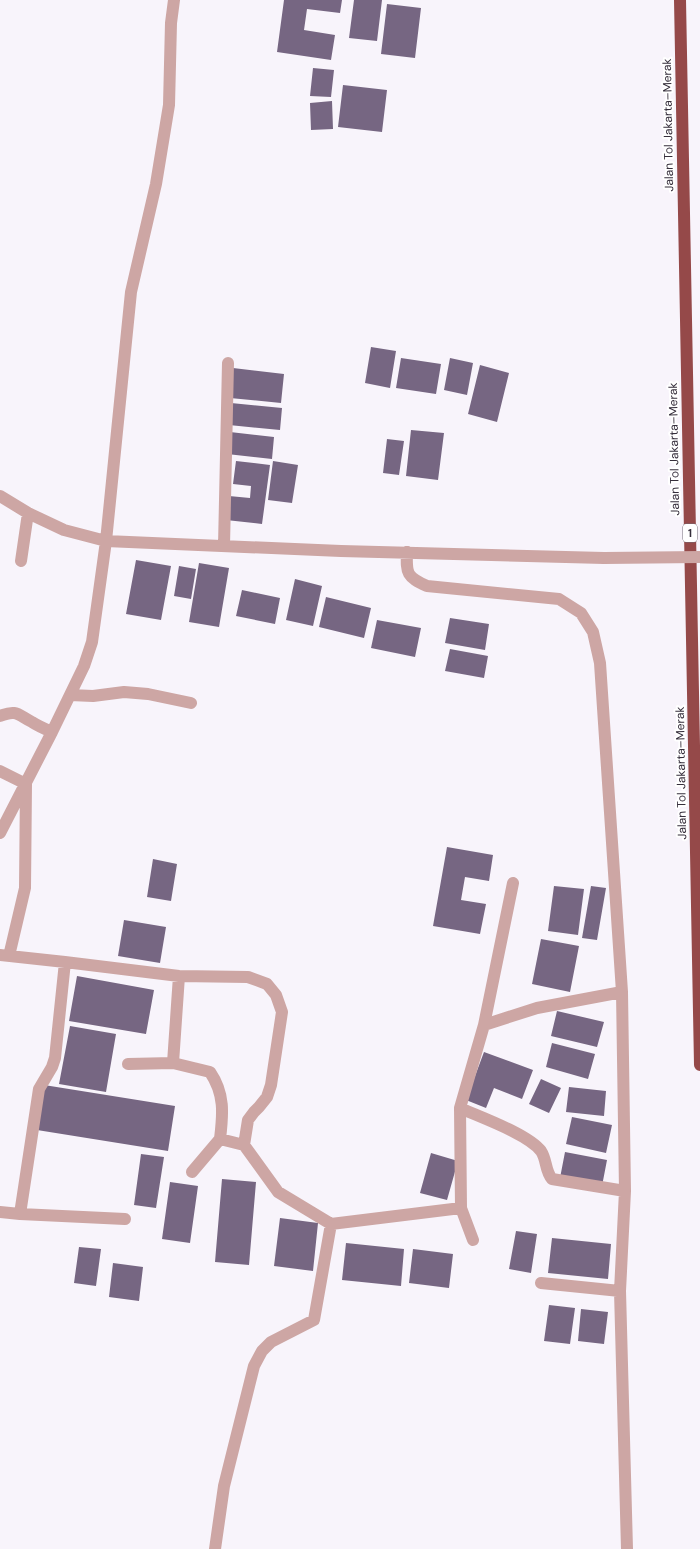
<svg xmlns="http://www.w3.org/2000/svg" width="700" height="1549" viewBox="0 0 700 1549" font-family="'DM Sans',sans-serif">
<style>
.building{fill:#766682}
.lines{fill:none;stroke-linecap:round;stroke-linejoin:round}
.street{stroke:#cda6a4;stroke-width:12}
.highway{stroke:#954949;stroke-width:12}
.street-bridge{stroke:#cda6a4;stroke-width:12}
.labels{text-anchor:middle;stroke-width:4;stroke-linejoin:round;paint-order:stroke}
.shield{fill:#fff;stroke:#726d76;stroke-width:1}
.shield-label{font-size:11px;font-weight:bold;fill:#352e3b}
.street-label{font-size:12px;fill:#352e3b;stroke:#fff}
</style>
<rect width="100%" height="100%" fill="#f8f4fb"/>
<path class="building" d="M284 0H342L340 13 307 9 304 30 335 35 331 60 277 52Z
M354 0H382L377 41 349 38Z
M387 4 421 8 415 58 381 54Z
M313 68 334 70 331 97 310 96Z
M343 85 387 90 382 132 338 127Z
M332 101 333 129 311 130 310 103Z
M371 347 396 351 390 388 365 383Z
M401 358 441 364 436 394 396 388Z
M450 358 473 363 467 395 444 390Z
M480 365 509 373 497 422 468 414Z
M233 368 284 374 281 403 230 398Z
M231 403 282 408 280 430 229 425Z
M411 430 444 433 438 480 406 476Z
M230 432 274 437 272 459 227 454Z
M387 439 404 441 399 475 383 473Z
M236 461 270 465 262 524 226 520 229 496 250 498 251 486 233 484Z
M273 461 298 465 292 503 268 500Z
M136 560 171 566 161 620 126 614Z
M199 563 229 568 219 627 189 622Z
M179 566 196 569 191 599 174 596Z
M295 579 322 586 313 626 286 620Z
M242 590 280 598 275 624 236 616Z
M326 597 371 608 364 638 319 627Z
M450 618 489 624 485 650 445 643Z
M377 620 421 628 415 657 371 648Z
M450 649 488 656 484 678 445 671Z
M447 847 493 855 489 881 465 877 461 900 486 904 480 934 433 926Z
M153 859 177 864 171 901 147 897Z
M554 886 584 889 578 935 548 931Z
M591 886 606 888 597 940 582 938Z
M124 920 166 927 160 963 118 956Z
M541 939 579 946 570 992 532 984Z
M77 976 154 990 146 1034 69 1021Z
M557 1011 604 1022 597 1047 551 1036Z
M70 1026 116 1034 106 1092 59 1084Z
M552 1043 595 1054 588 1079 546 1067Z
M484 1052 533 1070 522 1099 494 1088 486 1108 466 1100Z
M541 1079 561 1088 549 1113 529 1104Z
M44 1085 175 1106 168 1151 37 1130Z
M569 1087 606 1091 604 1116 566 1112Z
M572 1117 612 1125 606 1153 566 1144Z
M565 1152 607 1160 602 1186 560 1178Z
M431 1153 458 1161 447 1200 420 1193Z
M141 1154 164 1157 156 1208 134 1205Z
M222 1179 256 1182 249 1265 215 1262Z
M170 1182 198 1186 190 1243 162 1239Z
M280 1218 318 1223 313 1271 274 1266Z
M516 1231 537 1234 531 1273 509 1269Z
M552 1238 611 1244 608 1279 548 1273Z
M346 1243 404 1249 401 1286 342 1280Z
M79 1247 101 1249 96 1286 74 1283Z
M413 1249 453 1254 449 1288 409 1283Z
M113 1263 143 1267 139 1301 109 1297Z
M549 1305 575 1308 570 1344 544 1341Z
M581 1309 608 1312 604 1344 578 1341Z"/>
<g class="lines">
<path class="street" d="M0 496 28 513 64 530 106 541 341 551 604 558
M224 546 228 363
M407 552C406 574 407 577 427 586L559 599 581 613 593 632 600 663 622 992 625 1191 620 1291 627 1549
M21 561 28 513
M70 695 93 696 124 692 148 694 191 703
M0 716C17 709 18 715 32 722 38 726 45 729 52 732L84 666 92 642 106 541 131 292 156 184 169 105 171 23 174 0
M0 771 26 784
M0 833 52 732
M0 955 65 962 179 976 248 977 267 984 276 995 282 1012 271 1085 267 1097 259 1107 254 1112 248 1120 244 1145
M9 956 25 888 26 784
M484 1025 537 1008 622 992
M173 1063 210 1072C225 1094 223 1114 220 1139L244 1145 278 1192 331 1224 314 1320 271 1342 262 1351 254 1366 224 1486 215 1549
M128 1064 173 1063 179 976
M460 1108C480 1117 528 1134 541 1151 547 1160 545 1171 552 1179L625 1191
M192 1172 220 1139
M0 1212 20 1214 39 1089 52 1067 55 1058 65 962
M20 1214 125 1219
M331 1224 461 1208
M473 1240 461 1208 460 1108 484 1025 513 883
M541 1283 620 1291"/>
<path class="highway" d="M680 0 700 1065"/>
<path class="street-bridge" d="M604 558 700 557"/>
</g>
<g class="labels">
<rect class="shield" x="683" y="524" width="14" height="18" rx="3"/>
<g class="shield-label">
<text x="690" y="537">1</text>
</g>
<g class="street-label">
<text transform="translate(668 125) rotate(-91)" y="4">Jalan Tol Jakarta–Merak</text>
<text transform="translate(674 449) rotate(-91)" y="4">Jalan Tol Jakarta–Merak</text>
<text transform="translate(681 773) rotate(-91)" y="4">Jalan Tol Jakarta–Merak</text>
</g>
</g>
</svg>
